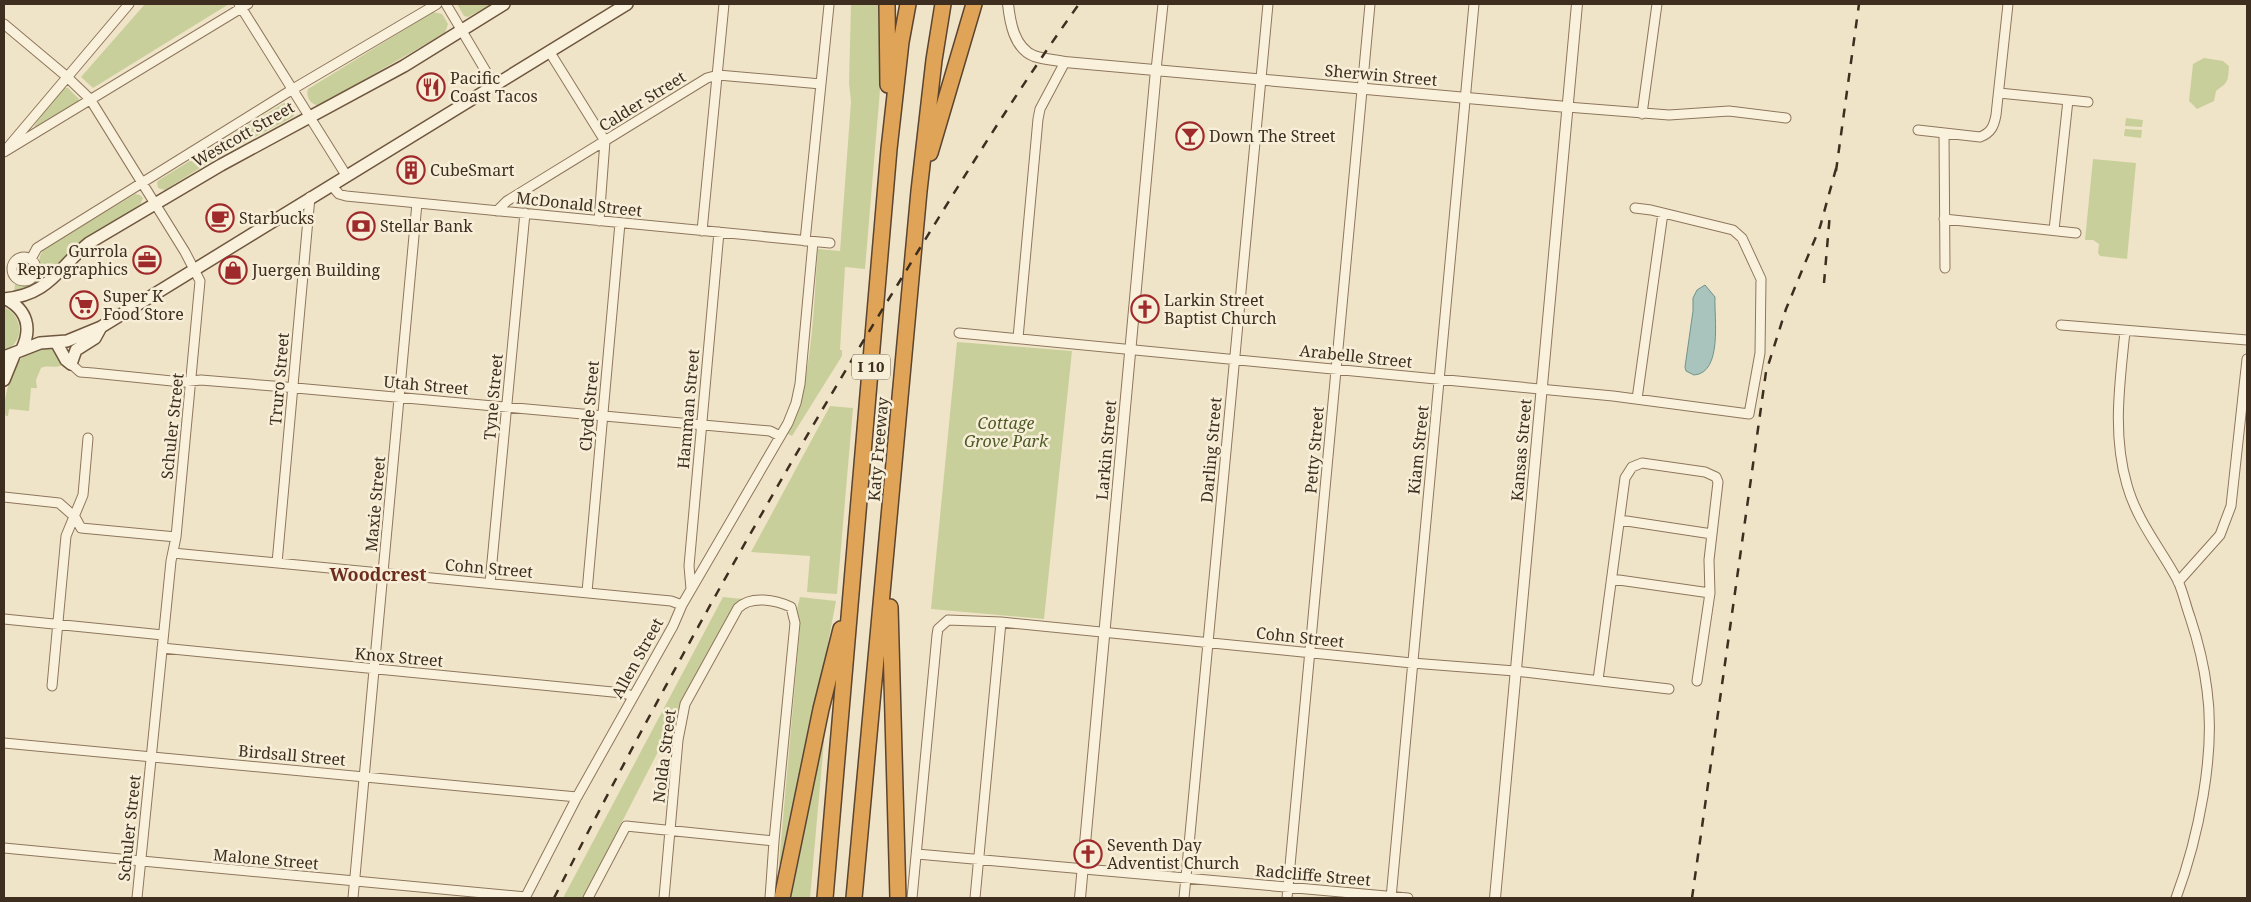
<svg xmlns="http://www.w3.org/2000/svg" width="2251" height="902" viewBox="0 0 2251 902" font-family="'Noto Serif',serif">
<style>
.green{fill:#c9cf9b}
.water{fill:#a9c4bc;stroke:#6f938a}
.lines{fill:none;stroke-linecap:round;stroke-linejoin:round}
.minor-casing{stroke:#8d765c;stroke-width:11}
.tertiary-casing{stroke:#8d765c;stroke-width:12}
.secondary-casing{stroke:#6f573f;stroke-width:14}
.motorway-casing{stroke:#5b4430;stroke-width:18}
.minor{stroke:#faf1dc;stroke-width:9}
.tertiary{stroke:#faf1dc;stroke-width:10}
.secondary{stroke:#faf1dc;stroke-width:11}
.motorway{stroke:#e0a458;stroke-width:15}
.rail{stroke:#3d2e20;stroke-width:2.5;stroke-dasharray:9 9;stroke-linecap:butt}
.labels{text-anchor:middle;stroke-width:5;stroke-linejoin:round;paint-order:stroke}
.shield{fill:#f7eed8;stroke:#756857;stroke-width:1}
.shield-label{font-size:15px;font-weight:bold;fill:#3d2e20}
.street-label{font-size:16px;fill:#3d2e20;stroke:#f7eed8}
.poi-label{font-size:16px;fill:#3d2e20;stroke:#f7eed8;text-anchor:start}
.park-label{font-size:16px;font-style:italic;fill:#4d5a26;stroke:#f7eed8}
.neighbourhood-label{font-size:18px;font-weight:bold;fill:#6b2e1e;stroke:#f7eed8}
</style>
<rect width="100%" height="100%" fill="#f0e4c8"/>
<path class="green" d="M145 4H229L93 88 81 77Z
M457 4H492L468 17 464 16Z
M851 4H883L880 90 865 269 845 267 840 350H842V356L792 436 786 433C814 385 813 305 818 249L840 251 851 102 849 83Z
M433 12 442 14 448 24 445 33 320 105H316C309 102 306 96 308 89Z
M2204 58 2223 61 2229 66C2228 83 2228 82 2216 91L2214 101 2197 109 2189 101 2193 64Z
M63 87 68 88 79 99 77 103 36 127 34 126Z
M284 103 293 106 295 113 293 117 219 156 165 190 158 188 157 182 159 180Z
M2126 118 2143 120 2142 127 2125 126Z
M2125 129 2142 130 2141 138 2124 136Z
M2093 159 2136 163 2127 259 2100 256 2098 253 2099 244 2093 240H2085Z
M135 194 140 195 143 198 140 205 79 243 35 287 14 292 15 284 29 285 36 279 40 256 43 250Z
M15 269a8 8 0 1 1 16 0a8 8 0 1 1-16 0Z
M4 307C24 316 25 343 4 351Z
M957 342 1072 351 1044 619 931 609Z
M47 347 55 349 63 364C56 370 49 364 41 368L36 380 37 388H31L29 411 9 409 8 416H6C0 405 13 363 25 355 31 350 39 349 47 347Z
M830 406 853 408 837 594 807 592 810 556 751 552Z
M723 597 743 599 737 606 682 705 583 898H563Z
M800 597 836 601 786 865 779 864 800 627 797 609Z
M819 729 825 730 810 898H786Z"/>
<path class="water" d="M1705 285 1715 297C1714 317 1723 373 1694 375L1686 371 1685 367 1693 311V298L1697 290Z"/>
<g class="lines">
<g class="minor-casing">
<path id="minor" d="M239 4 346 175
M446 4 494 85
M4 24 66 76 90 99 185 252 200 281 176 537 171 561 137 898
M549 51 605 141 599 221
M1156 70 1163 4
M1999 93 2088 102
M1567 107 1669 115 1729 111 1786 118
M1642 114 1657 4
M1918 130 1980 137C1991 133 1994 126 1996 115L2008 4
M1944 133 1945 268
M9 146 129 4
M4 152 248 4
M331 185 339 194 346 196 830 243
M497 211 507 201 707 78 718 75 821 84
M1944 219 2076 233
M2054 230 2068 100
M702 231 724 4
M805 241 829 5
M12 269a12 12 0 1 1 24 0a12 12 0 1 1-24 0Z
M31 259 37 248 293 89 437 4
M2061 325 2247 340
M2125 331C2120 382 2112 434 2127 485 2137 521 2161 549 2178 581 2183 592 2186 606 2190 617 2198 641 2204 665 2207 690 2216 754 2198 839 2176 898
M959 333 1613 396 1749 414 1760 353 1761 279 1742 238 1733 230 1651 210 1635 208
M1018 338 1038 119 1040 109 1065 62
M71 364 80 372 93 373 182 382 201 380 285 387 770 431 780 436
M1637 399 1663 213
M4 497 59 503 75 517 81 528 176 537
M1620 520 1712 534
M173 553 671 601 682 605
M277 563 310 197
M1612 579 1710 593
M2178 582 2220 535 2231 506 2247 359
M490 583 525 213
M691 589 689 566 719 232
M587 592 620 223
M4 619 163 635
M162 648 623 693 633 696
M1598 680 1625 478 1632 467 1642 463 1705 472 1716 477 1718 482 1709 560 1710 593 1697 681
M52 686 66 536 83 495 88 438
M4 743 577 797
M4 848 526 897
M917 854 1408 898
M353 898 417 203
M525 898 577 797 673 626 682 605 788 423 796 403 800 384 813 242
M588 898 626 826 774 841
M664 898 678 740 685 704 738 608C751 595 776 600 791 607L795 623 774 841 770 898
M912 898 937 635 938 629 948 620 1001 622 1412 663 1515 671 1669 689
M975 898 1001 622
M1184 898 1268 4
M1287 898 1370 4
M1391 898 1474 4"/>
</g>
<g class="tertiary-casing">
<path id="tertiary" d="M1008 4C1010 22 1014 48 1034 56 1043 59 1055 60 1065 62L1567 107
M1080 898 1156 70
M1495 898 1577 4"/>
</g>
<g class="secondary-casing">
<path id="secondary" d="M4 299C49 295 57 269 89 243L221 165 404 66 504 4
M6 299C27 310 32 328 22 349
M56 342 66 360 71 364 76 350 95 338 101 327
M4 357 40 343 67 341 101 327 627 4
M4 380 15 353"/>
</g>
<g class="motorway-casing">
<path id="motorway" d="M887 4 888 85
M930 153 974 4
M890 607 898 898
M782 898 821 709 841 629
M825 898 889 149 901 42 908 4
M854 898 919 191 934 60 943 4"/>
</g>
<use href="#minor" class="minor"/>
<use href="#tertiary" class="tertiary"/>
<use href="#secondary" class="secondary"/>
<use href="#motorway" class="motorway"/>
<path class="rail" d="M1836 171 1859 4
M1824 283 1830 213
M554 898C661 689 775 484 898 284 956 189 1014 95 1079 4
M1692 898 1766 372 1786 309 1820 227 1837 165"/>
</g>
<defs>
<g id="restaurant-ring" transform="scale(1.4375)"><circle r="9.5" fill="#f7eed8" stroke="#9e2a2b" stroke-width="1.5"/><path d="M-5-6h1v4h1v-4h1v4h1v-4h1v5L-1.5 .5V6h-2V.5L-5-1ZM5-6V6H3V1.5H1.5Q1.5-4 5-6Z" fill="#9e2a2b"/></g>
<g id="bar-ring" transform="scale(1.4375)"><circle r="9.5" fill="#f7eed8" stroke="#9e2a2b" stroke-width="1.5"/><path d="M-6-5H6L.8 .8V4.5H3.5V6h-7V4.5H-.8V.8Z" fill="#9e2a2b"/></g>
<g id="building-ring" transform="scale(1.4375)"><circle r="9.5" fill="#f7eed8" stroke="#9e2a2b" stroke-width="1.5"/><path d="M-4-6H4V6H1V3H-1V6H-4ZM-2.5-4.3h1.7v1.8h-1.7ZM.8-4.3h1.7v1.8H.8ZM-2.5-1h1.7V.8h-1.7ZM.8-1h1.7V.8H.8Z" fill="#9e2a2b"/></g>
<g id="cafe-ring" transform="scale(1.4375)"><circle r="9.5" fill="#f7eed8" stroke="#9e2a2b" stroke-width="1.5"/><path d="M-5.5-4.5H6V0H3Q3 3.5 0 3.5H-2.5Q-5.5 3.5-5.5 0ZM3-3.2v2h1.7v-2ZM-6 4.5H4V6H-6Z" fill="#9e2a2b"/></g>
<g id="bank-ring" transform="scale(1.4375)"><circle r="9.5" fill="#f7eed8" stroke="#9e2a2b" stroke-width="1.5"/><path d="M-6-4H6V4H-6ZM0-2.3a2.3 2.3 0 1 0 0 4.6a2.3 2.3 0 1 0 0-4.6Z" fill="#9e2a2b"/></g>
<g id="office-ring" transform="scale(1.4375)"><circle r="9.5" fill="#f7eed8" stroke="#9e2a2b" stroke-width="1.5"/><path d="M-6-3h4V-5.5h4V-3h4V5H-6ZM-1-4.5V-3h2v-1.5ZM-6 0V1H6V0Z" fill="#9e2a2b"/></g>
<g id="shop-ring" transform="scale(1.4375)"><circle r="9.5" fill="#f7eed8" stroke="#9e2a2b" stroke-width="1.5"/><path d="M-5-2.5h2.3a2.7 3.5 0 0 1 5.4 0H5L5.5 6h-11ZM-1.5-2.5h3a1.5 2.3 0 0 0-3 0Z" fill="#9e2a2b"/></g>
<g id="supermarket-ring" transform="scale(1.4375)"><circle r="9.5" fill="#f7eed8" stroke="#9e2a2b" stroke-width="1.5"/><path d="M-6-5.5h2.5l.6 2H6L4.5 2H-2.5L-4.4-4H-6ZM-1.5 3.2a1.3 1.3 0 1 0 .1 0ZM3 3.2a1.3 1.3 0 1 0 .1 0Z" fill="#9e2a2b"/></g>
<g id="church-ring" transform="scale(1.4375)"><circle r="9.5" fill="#f7eed8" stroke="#9e2a2b" stroke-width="1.5"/><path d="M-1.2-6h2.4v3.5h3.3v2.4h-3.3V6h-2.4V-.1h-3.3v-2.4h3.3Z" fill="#9e2a2b"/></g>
</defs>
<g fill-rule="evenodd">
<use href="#restaurant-ring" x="431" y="87"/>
<use href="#bar-ring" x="1190" y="136"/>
<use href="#building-ring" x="411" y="170"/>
<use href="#cafe-ring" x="220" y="218"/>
<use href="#bank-ring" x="361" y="226"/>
<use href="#office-ring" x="147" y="260"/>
<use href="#shop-ring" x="233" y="270"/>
<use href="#supermarket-ring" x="84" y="305"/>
<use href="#church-ring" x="1145" y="309"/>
<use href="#church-ring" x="1088" y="854"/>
</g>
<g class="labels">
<rect class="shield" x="852" y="354.5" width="38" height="25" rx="4"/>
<g class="shield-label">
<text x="871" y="372">I 10</text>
</g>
<g class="street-label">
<text transform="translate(1381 75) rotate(5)" y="6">Sherwin Street</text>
<text transform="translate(642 101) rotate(-32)" y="6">Calder Street</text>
<text transform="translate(243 134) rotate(-30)" y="6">Westcott Street</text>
<text transform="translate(579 204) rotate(6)" y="6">McDonald Street</text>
<text transform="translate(1356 356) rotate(6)" y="6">Arabelle Street</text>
<text transform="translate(279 379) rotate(-85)" y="6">Truro Street</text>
<text transform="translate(426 385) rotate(5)" y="6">Utah Street</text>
<text transform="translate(493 397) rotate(-85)" y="6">Tyne Street</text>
<text transform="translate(589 406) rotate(-85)" y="6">Clyde Street</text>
<text transform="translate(688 409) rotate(-85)" y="6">Hamman Street</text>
<text transform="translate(172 426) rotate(-84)" y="6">Schuler Street</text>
<text transform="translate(878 449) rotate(-85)" y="6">Katy Freeway</text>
<text transform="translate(1106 450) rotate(-85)" y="6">Larkin Street</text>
<text transform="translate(1211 450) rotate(-85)" y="6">Darling Street</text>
<text transform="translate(1314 450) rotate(-85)" y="6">Petty Street</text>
<text transform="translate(1418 450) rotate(-84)" y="6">Kiam Street</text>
<text transform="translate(1521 450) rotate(-85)" y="6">Kansas Street</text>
<text transform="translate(375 504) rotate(-85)" y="6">Maxie Street</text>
<text transform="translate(489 568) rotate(5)" y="6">Cohn Street</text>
<text transform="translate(1300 637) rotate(6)" y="6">Cohn Street</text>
<text transform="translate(399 657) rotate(5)" y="6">Knox Street</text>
<text transform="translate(637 658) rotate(-61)" y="6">Allen Street</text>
<text transform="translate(292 755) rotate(5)" y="6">Birdsall Street</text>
<text transform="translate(664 756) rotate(-83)" y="6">Nolda Street</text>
<text transform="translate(129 828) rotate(-84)" y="6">Schuler Street</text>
<text transform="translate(266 859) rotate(5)" y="6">Malone Street</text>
<text transform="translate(1313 875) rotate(5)" y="6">Radcliffe Street</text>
</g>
<g class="poi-label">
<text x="450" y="84">Pacific<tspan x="450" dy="18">Coast Tacos</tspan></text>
<text x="1209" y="142">Down The Street</text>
<text x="430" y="176">CubeSmart</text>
<text x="239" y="224">Starbucks</text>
<text x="380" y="232">Stellar Bank</text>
<text x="128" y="257" text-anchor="end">Gurrola<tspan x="128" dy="18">Reprographics</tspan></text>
<text x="252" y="276">Juergen Building</text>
<text x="103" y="302">Super K<tspan x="103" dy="18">Food Store</tspan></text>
<text x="1164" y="306">Larkin Street<tspan x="1164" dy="18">Baptist Church</tspan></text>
<text x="1107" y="851">Seventh Day<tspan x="1107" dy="18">Adventist Church</tspan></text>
</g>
<g class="park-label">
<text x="1006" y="429">Cottage<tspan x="1006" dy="18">Grove Park</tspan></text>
</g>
<g class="neighbourhood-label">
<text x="378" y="581">Woodcrest</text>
</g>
</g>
<rect width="2251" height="902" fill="none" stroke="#3d2e20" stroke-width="10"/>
</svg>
